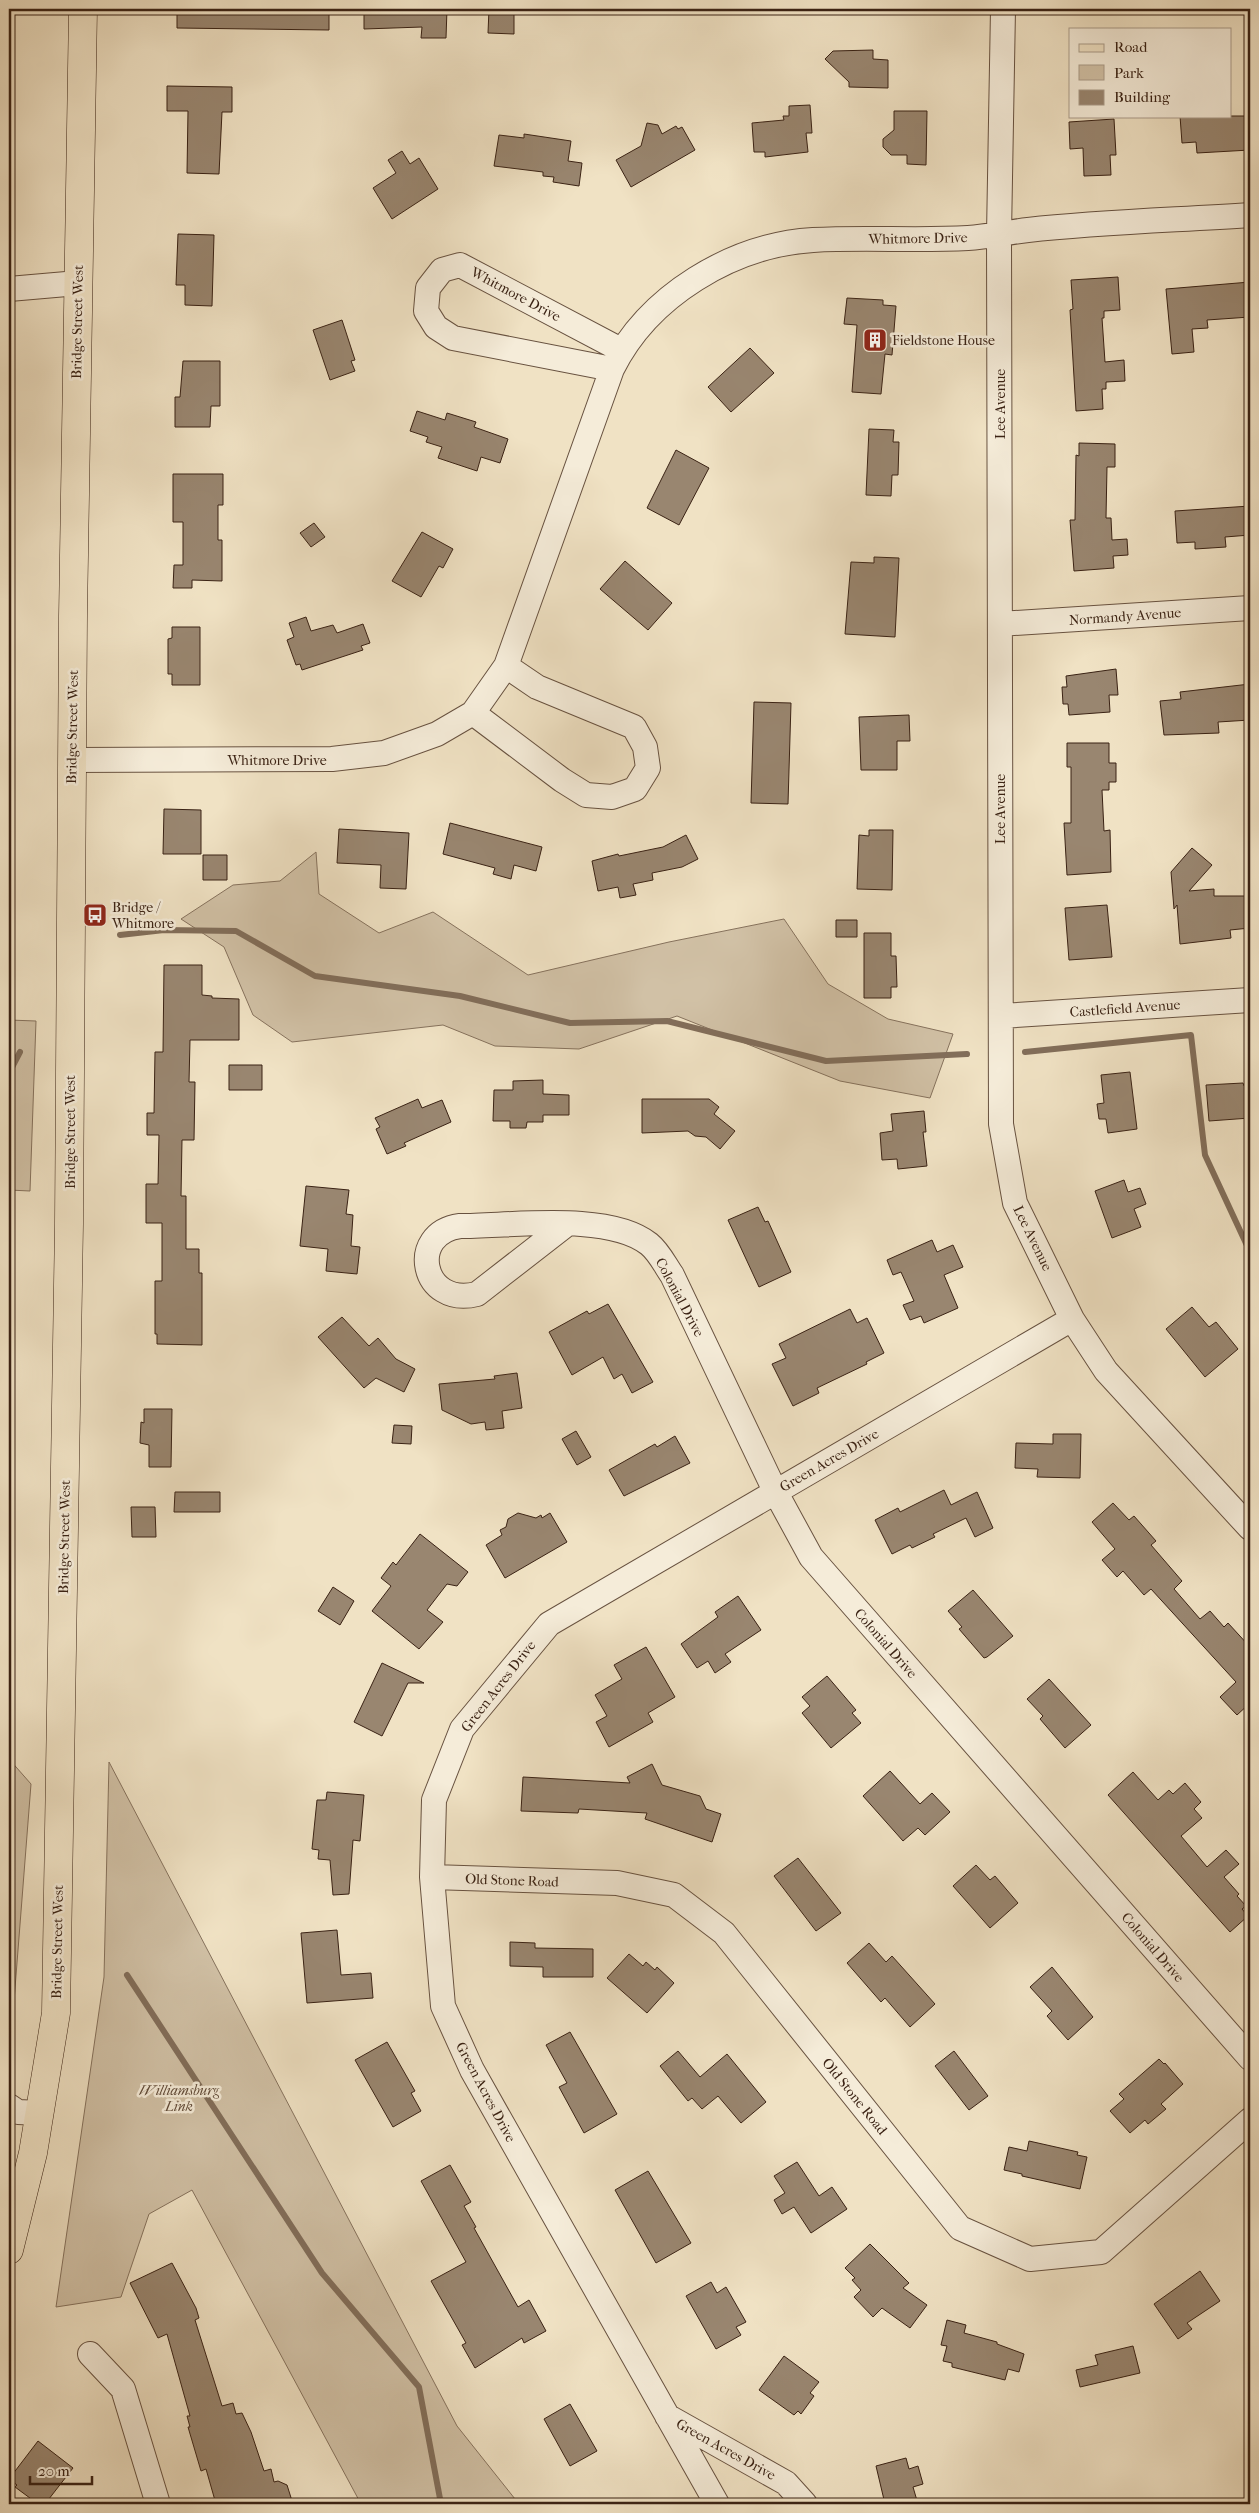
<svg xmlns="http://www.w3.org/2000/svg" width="1259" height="2513" viewBox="0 0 1259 2513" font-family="'IM FELL French Canon',serif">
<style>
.green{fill:#d1c1a6;stroke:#86725d}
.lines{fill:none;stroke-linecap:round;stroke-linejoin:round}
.stream{stroke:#826e5a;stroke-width:6}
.building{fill:#998670;stroke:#3a2214}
.minor-casing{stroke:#685240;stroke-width:26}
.major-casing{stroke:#3a2214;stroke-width:29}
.minor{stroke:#f5ecd9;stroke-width:24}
.major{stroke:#f0e2c4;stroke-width:28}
.labels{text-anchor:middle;stroke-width:5;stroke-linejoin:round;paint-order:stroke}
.street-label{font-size:14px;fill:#3a2214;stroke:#f5ecd9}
.poi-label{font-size:14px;fill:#3a2214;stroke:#f5ecd9;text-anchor:start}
.park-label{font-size:14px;font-style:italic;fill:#604a38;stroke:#f5ecd9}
</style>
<rect width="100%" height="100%" fill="#f0e2c4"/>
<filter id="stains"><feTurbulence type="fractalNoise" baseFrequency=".004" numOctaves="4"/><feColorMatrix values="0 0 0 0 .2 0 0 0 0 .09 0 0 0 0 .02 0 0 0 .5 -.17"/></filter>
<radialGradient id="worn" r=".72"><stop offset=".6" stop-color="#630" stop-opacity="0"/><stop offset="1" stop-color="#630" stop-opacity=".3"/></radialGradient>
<path class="green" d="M316 852 319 894 379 933 433 912 528 975 669 942 784 919 828 984 888 1019 953 1034 930 1098 840 1081 677 1016 579 1049 495 1046 443 1025 292 1042 253 1015 224 947 181 919 233 885 280 881Z
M9 1020 36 1021 30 1191 9 1190Z
M9 1759 31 1784 9 2065Z
M109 1762 457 2426 519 2504H361L192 2190 149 2214 121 2297 56 2307 104 1977Z"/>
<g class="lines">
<path class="stream" d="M120 935 164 930 236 931 315 976 460 996 570 1023 667 1021 826 1061 967 1054
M1025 1052 1191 1035 1205 1155 1250 1252
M9 1073 20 1052
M127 1975 322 2273 419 2387 441 2504"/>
</g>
<path class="building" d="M177 9H329V30L177 28Z
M364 9H447L446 38H421L422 27 364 29Z
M489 9H514V34L488 33Z
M873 50V59L888 60V88L849 87V82L825 59 833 51Z
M167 86 232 87V112H222L219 174 187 173 188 111H167Z
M810 105 812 133H806L808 152 765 157V152H754L752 123 784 120 783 116H789V106Z
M894 111H927L926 165 907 164V155H891L883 147V139L894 130Z
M1180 116H1250V150L1197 153 1196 142 1182 143Z
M1114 119 1116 155H1110L1111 175 1084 176 1083 148 1070 149 1069 122Z
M647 123 658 125 662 134 676 126 678 129 682 127 695 150 631 187 616 160 641 146Z
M524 134 571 141 568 161 582 163 579 186 553 182 554 177 543 176V172L494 166 499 135 524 138Z
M402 151 410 164 419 158 438 189 392 219 373 188 396 173 388 160Z
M178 234 214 235 212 306 185 305V285H176Z
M1118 277 1120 310 1104 311V318H1102L1105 362 1124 360 1125 381 1106 382V389H1102L1103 409 1076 411 1070 310 1073 309 1071 280Z
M1250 282V317L1207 320 1208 328 1192 329 1194 352 1172 354 1166 289Z
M847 298 883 300V305L896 306 892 355 885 354 881 394 852 392 857 325 844 324Z
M342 320 355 360 351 361 355 371 330 380 313 330Z
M750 348 774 373 731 412 708 387Z
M183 361H220V406H211L210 427H175V397H180Z
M417 411 445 420 447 413 476 422 474 427 508 439 500 463 481 457 477 471 438 458 442 447 426 442 428 437 410 431Z
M869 429 894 430 893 442H899L898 475H892L891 496 866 495Z
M1079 443 1115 444V467H1107L1106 518H1111L1112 540 1127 539 1128 555 1113 556 1114 568 1074 571 1070 520H1075L1076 455 1079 456Z
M676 450 709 468 679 525 647 508Z
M173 474H223V505H218V540H222V581L192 580V588H173L174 565H183V522H173Z
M1250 506V535L1225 537 1226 547 1195 549V542L1177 543 1175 511Z
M314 523 325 537 311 547 300 533Z
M422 532 453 549 443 568 439 566 421 597 392 581Z
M874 557 899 558 895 637 845 634 851 562 874 563Z
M625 561 672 603 648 630 600 589Z
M306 617 311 631 333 625 337 633 363 624 370 643 361 646 363 650 302 670 300 664 296 665 287 640 294 637 289 623Z
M172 627H200V685H172V674H168V639L172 638Z
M1116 669 1118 695H1109L1110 712 1069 715 1068 704H1063L1062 687H1067L1066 676Z
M1250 684V720L1218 722 1219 733 1164 735 1160 701 1181 699 1180 692Z
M754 702 791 703 788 804 751 803Z
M909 715 910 741H897V770H861L859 717Z
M1067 743H1109V763H1116V782H1109V790H1102L1104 831 1110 830 1111 872 1067 875 1064 823H1071V767H1067Z
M164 809 201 810V854H163Z
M450 823 542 847 536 871 514 865 511 879 493 874 495 868 443 854Z
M339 829 409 833 406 889 380 888 381 865 337 863Z
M869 830H893L892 890 857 889 859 835 869 836Z
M686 835 698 859 682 867 652 873 653 880 633 884 636 895 620 898 618 887 598 891 592 861 618 854 619 856 663 847Z
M1192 848 1212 865 1189 891 1214 889V896H1250V928L1230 930 1231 938 1180 944 1177 905 1174 909 1171 872Z
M203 855H227V880H203Z
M1107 905 1112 957 1069 960 1065 908Z
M836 920H857V937H836Z
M864 933H891V956H896L897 987H891V998H864Z
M164 965H202V995L212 996V998L239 999V1040H190L189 1082H195L194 1140H182L181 1196H186V1249H199V1273H202V1345L157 1344V1334H155V1281H162V1223H146V1184H158L159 1135H147V1113H154L155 1052H163Z
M229 1065H262V1090H229Z
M1130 1072 1137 1129 1108 1133 1106 1119H1099L1097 1104 1104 1103 1101 1075Z
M543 1080V1094L569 1095V1115H543V1122H527L526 1128H510V1121H493L494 1090H513V1081Z
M1243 1083 1244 1086H1250V1118L1209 1121 1206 1085Z
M418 1099 422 1108 442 1100 451 1122 404 1143 406 1146 387 1154 376 1129 380 1127 375 1118Z
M642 1099H709L719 1107 714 1114 735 1131 720 1149 706 1137 695 1136 688 1131 642 1133Z
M924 1111 926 1132H923L927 1166 898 1169 897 1159 882 1160 880 1133 893 1131 891 1114Z
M1124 1180 1128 1192 1140 1188 1146 1204 1134 1209 1141 1227 1112 1238 1095 1191Z
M306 1186 349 1190 346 1214 353 1215 351 1246 360 1247 357 1274 326 1271 328 1249 300 1246Z
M758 1207 765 1222 768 1221 791 1272 759 1287 728 1220Z
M932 1240 937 1252 953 1245 963 1267 944 1275 958 1308 924 1323 921 1316 910 1320 903 1305 914 1301 901 1272 893 1275 887 1260Z
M608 1304 653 1382 632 1393 622 1374 614 1379 603 1357 572 1375 549 1332 587 1311 589 1314Z
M1192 1307 1209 1327 1216 1322 1238 1349 1205 1377 1166 1329Z
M850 1309 857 1323 867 1318 884 1353 866 1362 867 1364 817 1388 819 1393 793 1406 772 1364 786 1358 779 1344Z
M342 1317 369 1346 378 1338 396 1359 415 1369 404 1392 376 1378 364 1388 318 1337Z
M517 1373 522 1408 502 1411 504 1428 486 1430 485 1422 471 1424 442 1410 439 1384 495 1379 494 1376Z
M144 1409H172L171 1467H149V1445L140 1443 141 1422 144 1423Z
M394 1425 412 1426 411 1444 392 1443Z
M576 1431 591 1457 577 1465 562 1439Z
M1053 1434H1081L1080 1478 1037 1477 1038 1469 1015 1468 1016 1443 1053 1444Z
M675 1436 690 1463 624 1496 609 1470 655 1444 657 1447Z
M944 1490 951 1505 977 1492 993 1528 975 1537 966 1518 933 1534 935 1537 912 1548 910 1545 892 1554 875 1520 898 1508 900 1512Z
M175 1492H220V1512H174Z
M1113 1503 1129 1520 1134 1516 1156 1541 1151 1545 1182 1581 1174 1589 1200 1619 1210 1611 1224 1627 1228 1623 1250 1647V1703L1237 1715 1220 1697 1236 1682 1151 1589 1144 1595 1123 1571 1117 1577 1102 1560 1115 1549 1092 1522Z
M131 1507H155L156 1537H132Z
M518 1513 536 1518 541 1515 542 1518 550 1513 567 1542 505 1578 486 1545 502 1535 500 1530 506 1527 508 1519Z
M420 1534 468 1572 457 1586 447 1584 427 1610 443 1622 419 1649 372 1611 391 1586 381 1578 393 1562 396 1565Z
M333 1587 354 1601 340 1625 318 1611Z
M973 1590 1013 1636 987 1657 984 1658 959 1629 962 1627 948 1611Z
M738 1596 761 1630 725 1654 731 1662 715 1673 708 1661 697 1668 681 1644 718 1617 715 1612Z
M646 1647 675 1697 648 1713 653 1722 609 1747 596 1722 607 1716 595 1695 622 1679 614 1665Z
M382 1663 424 1683H408L382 1736 354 1722Z
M827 1676 856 1710 852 1713 861 1723 831 1748 802 1713 810 1706 802 1697Z
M1049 1679 1091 1725 1065 1748 1040 1719 1043 1716 1027 1699Z
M652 1764 662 1785 700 1796 706 1809 721 1814 712 1842 645 1819 647 1813 579 1809 578 1813 521 1811 523 1777 630 1783 627 1777Z
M890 1771 920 1804 932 1793 950 1812 925 1835 918 1828 903 1841 863 1796Z
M1133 1772 1158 1800 1169 1790 1173 1794 1185 1783 1201 1802 1194 1809 1202 1818 1181 1836 1207 1867 1226 1850 1239 1864 1224 1877 1239 1894 1237 1896 1246 1906 1242 1909 1248 1916 1230 1932 1108 1795Z
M327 1792 364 1795 360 1841 353 1840 349 1894 333 1895 330 1860 318 1859 319 1850 312 1849 317 1800H326Z
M798 1858 841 1913 816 1931 774 1876Z
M976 1865 990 1880 995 1876 1018 1903 990 1928 953 1886Z
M337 1930 341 1975 371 1973 373 1998 307 2003 301 1933Z
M510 1942 535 1943V1948L593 1949V1977H543V1967L510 1966Z
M869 1943 886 1962 892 1956 935 2004 910 2027 885 1998 881 2002 847 1963Z
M629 1954 643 1966 646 1962 655 1970 657 1967 674 1983 647 2013 607 1978Z
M1052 1967 1093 2017 1068 2040 1047 2016 1052 2011 1030 1987Z
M570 2032 617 2114 584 2133 559 2087 567 2083 546 2045Z
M387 2042 415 2091 411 2093 421 2111 393 2127 355 2060Z
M678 2051 700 2077 727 2054 766 2102 741 2123 718 2096 702 2109 692 2098 688 2101 660 2066Z
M954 2051 988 2096 969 2110 935 2066Z
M1159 2059 1164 2064 1165 2063 1183 2084 1161 2104 1166 2109 1148 2124 1145 2120 1130 2133 1110 2111 1124 2099 1119 2094Z
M1029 2141 1078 2152 1077 2155 1087 2157 1080 2189 1022 2176V2174L1004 2170 1009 2147 1027 2151Z
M797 2162 819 2196 832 2187 847 2209 811 2233 794 2207 782 2214 774 2200 785 2193 774 2176Z
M450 2165 471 2202 464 2206 476 2227 474 2228 518 2307 529 2300 546 2331 524 2343 522 2338 475 2368 462 2345 466 2343 431 2281 466 2262 421 2181Z
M648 2171 691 2243 656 2263 615 2190Z
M870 2244 909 2283 903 2288 927 2305 910 2328 882 2308 873 2317 854 2297 861 2290 852 2280 855 2278 845 2268Z
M172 2263 196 2308 199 2318 195 2320 222 2406 233 2403 236 2414 242 2413 251 2432 264 2471 271 2469 274 2482 278 2481 287 2485 293 2504H216L206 2469 201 2471 188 2427H190L187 2416H190L167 2334 158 2338 130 2283Z
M1200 2271 1220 2301 1187 2323 1192 2329 1178 2339 1154 2304Z
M711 2282 717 2293 726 2287 746 2322 736 2327 741 2335 716 2349 686 2296Z
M947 2320 966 2325 964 2333 997 2342V2344L1024 2354 1019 2372 1008 2369 1005 2380 952 2367V2363L943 2361 947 2346 941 2345Z
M1133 2346 1140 2373 1080 2387 1076 2370 1098 2365 1095 2355Z
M784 2356 819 2382 810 2393 814 2396 801 2414 798 2411 794 2415 759 2390Z
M570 2404 597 2451 570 2466 544 2419Z
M38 2441 73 2468 45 2504H38L15 2487 17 2485 9 2479Z
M906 2458 909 2469 918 2466 923 2484 913 2487 918 2504H885L876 2466Z"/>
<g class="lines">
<g class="minor-casing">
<path id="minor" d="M1003 9 999 234 1001 1124 1015 1203 1072 1319 1106 1371 1250 1528
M9 289 78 283
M612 369 453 338 436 327 426 311 428 288 442 270 460 265 621 350
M1000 624 1250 608
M473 713 562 780 586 795 612 797 635 789 648 768 645 747 634 727 537 687 506 666
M72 760 332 759 384 753 437 734 473 713 506 666 612 369C648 296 732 245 813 240 865 237 917 241 968 238 988 237 1008 232 1028 230 1101 222 1176 220 1250 215
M1001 1016 1250 1000
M567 1224 477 1294C421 1308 407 1233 460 1226 511 1226 609 1212 649 1244 659 1252 665 1265 672 1275L775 1491 811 1557 1250 2058
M432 1877 617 1883 674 1895 724 1933 960 2228 1030 2259 1101 2252 1250 2120
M9 2106 18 2112 40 2113
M90 2354 123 2389 158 2504
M667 2416 786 2483 805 2504
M717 2504 472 2070 443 2006 432 1877 434 1800 462 1729 549 1624 1072 1319"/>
</g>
<g class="major-casing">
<path id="major" d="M9 2250 33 2153 56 2013 69 1224 73 616 83 9"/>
</g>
<use href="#minor" class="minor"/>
<use href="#major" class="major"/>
</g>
<defs>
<g id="building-square" transform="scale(1.25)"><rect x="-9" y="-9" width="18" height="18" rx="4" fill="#8f2418" stroke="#f5ecd9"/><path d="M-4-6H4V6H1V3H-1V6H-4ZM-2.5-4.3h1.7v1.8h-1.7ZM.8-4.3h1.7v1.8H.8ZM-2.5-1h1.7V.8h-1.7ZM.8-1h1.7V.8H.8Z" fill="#fff"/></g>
<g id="bus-square" transform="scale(1.25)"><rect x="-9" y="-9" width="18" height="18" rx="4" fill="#8f2418" stroke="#f5ecd9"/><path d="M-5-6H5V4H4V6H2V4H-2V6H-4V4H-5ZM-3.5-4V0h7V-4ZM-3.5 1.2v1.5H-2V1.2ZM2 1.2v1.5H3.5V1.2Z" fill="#fff"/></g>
</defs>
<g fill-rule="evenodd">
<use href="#building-square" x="875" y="340"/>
<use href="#bus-square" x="95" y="915"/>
</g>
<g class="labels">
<g class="street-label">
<text transform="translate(918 238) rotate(-1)" y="5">Whitmore Drive</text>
<text transform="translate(516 294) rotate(28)" y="5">Whitmore Drive</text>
<text transform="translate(77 322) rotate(-89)" y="5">Bridge Street West</text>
<text transform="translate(1000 404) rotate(-90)" y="5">Lee Avenue</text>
<text transform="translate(1125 616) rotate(-4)" y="5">Normandy Avenue</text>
<text transform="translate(72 727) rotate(-89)" y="5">Bridge Street West</text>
<text x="277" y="765">Whitmore Drive</text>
<text transform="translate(1000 809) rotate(-90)" y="5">Lee Avenue</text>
<text transform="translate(1125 1008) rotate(-4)" y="5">Castlefield Avenue</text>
<text transform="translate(70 1132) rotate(-90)" y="5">Bridge Street West</text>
<text transform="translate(1033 1238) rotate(64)" y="5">Lee Avenue</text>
<text transform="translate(680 1297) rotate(62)" y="5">Colonial Drive</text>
<text transform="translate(829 1460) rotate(-30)" y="5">Green Acres Drive</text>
<text transform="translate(64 1537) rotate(-89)" y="5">Bridge Street West</text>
<text transform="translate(886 1643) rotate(49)" y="5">Colonial Drive</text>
<text transform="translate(498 1686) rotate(-52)" y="5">Green Acres Drive</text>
<text transform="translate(512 1880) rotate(2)" y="5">Old Stone Road</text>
<text transform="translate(57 1942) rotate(-89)" y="5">Bridge Street West</text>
<text transform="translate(1153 1947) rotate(49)" y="5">Colonial Drive</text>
<text transform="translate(486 2092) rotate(62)" y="5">Green Acres Drive</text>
<text transform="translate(855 2096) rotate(51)" y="5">Old Stone Road</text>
<text transform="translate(726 2449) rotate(29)" y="5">Green Acres Drive</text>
</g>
<g class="poi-label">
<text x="892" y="345">Fieldstone House</text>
<text x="112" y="912">Bridge /<tspan x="112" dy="16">Whitmore</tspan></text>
</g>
<g class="park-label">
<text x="179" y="2095">Williamsburg<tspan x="179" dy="16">Link</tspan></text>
</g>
</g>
<rect width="1259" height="2513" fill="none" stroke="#f0e2c4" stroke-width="30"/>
<rect x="10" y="10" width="1239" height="2493" fill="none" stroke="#3a2214" stroke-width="2.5"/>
<rect x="15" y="15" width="1229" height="2483" fill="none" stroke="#3a2214"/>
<rect x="1069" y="28" width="162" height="90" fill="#f5ecd9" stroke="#aa9b8a"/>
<rect x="1079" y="44" width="25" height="8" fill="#f0e2c4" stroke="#aa9b8a"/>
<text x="1114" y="52" font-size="15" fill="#3a2214">Road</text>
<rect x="1079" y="65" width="25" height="15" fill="#d1c1a6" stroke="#aa9b8a"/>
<text x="1114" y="78" font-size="15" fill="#3a2214">Park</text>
<rect x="1079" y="90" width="25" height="15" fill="#998670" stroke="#aa9b8a"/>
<text x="1114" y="102" font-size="15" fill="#3a2214">Building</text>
<path d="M30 2476v8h62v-8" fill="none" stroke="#3a2214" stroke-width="2.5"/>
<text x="38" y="2476" font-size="15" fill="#3a2214" stroke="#f5ecd9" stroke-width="4" paint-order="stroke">20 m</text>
<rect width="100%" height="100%" filter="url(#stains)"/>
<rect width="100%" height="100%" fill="url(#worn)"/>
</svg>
